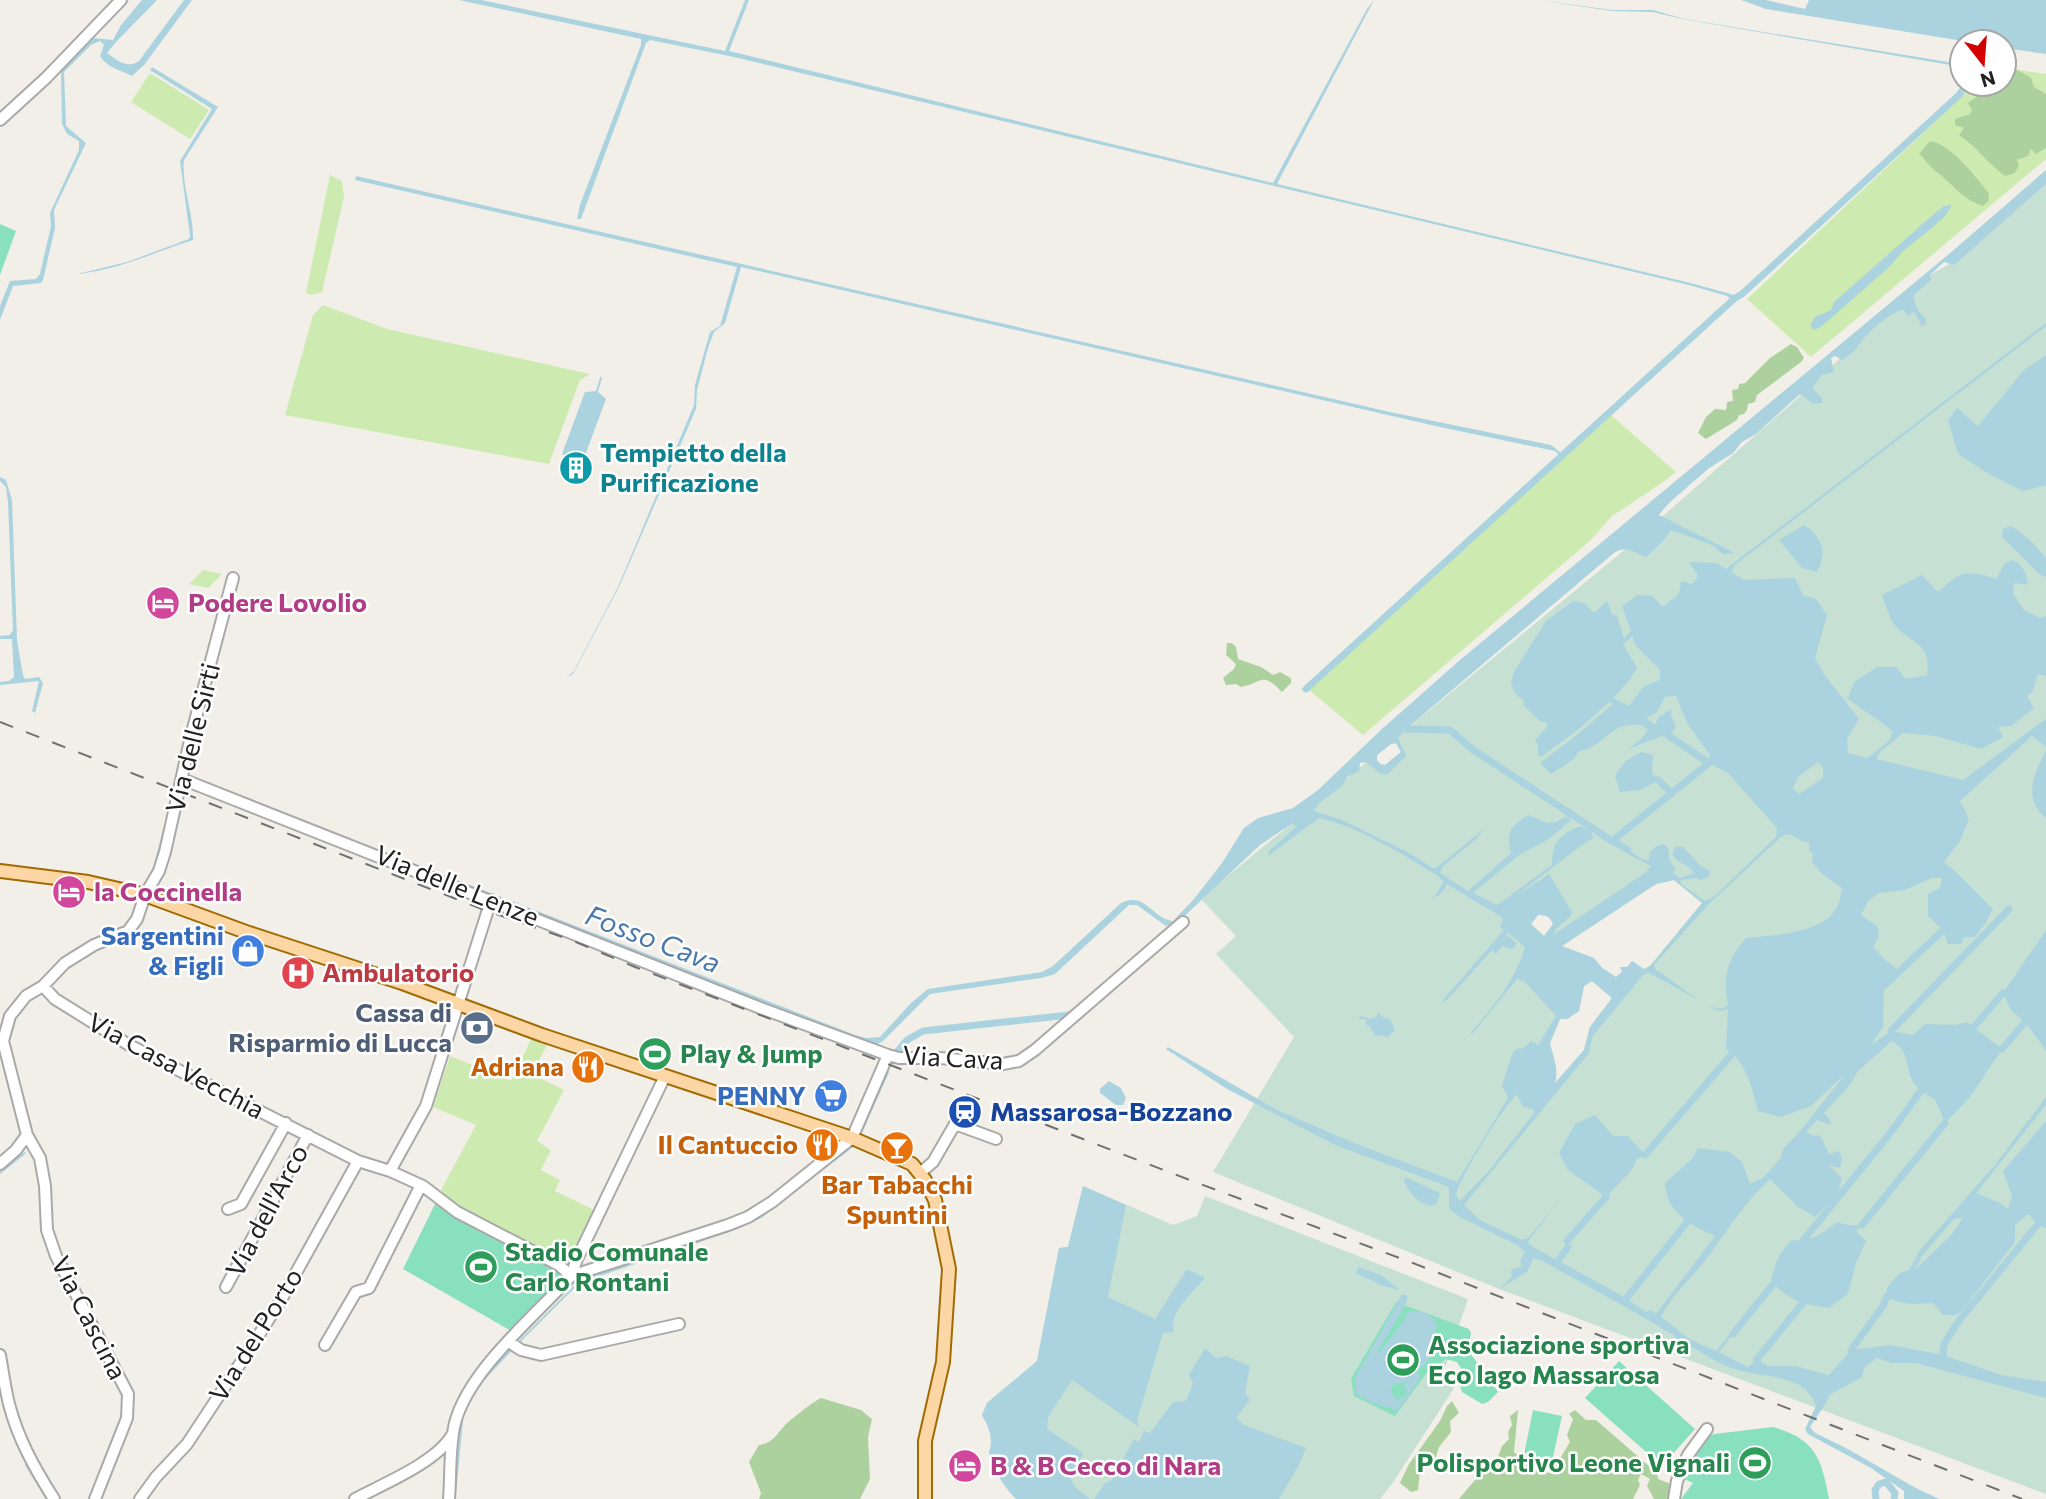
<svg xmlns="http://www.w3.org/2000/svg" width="2046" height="1499" viewBox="0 0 2046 1499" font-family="Commissioner,sans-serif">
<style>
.grass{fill:#cdebb0}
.forest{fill:#add19e}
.wetland{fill:#c6e0d4;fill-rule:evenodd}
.pitch{fill:#88e0be}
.water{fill:#aad3df;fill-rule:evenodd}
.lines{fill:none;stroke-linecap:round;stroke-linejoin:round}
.stream{stroke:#aad3df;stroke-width:2}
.canal{stroke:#aad3df;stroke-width:7}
.minor-casing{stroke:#a9a9a9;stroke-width:14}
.major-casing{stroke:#a06b00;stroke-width:16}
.minor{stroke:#fff;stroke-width:10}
.major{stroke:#fcd6a4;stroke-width:12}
.rail{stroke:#707070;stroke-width:2;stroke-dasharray:14 14;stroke-linecap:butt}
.labels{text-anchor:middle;stroke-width:5;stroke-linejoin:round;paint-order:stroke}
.culture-label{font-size:26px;font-weight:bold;fill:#0d838f;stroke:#fff;text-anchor:start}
.hotel-label{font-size:26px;font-weight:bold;fill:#b23c85;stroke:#fff;text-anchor:start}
.street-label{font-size:26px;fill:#222;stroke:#fff}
.shop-label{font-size:26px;font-weight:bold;fill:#366cbe;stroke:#fff;text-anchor:end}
.health-label{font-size:26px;font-weight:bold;fill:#be3a42;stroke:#fff;text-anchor:start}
.service-label{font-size:26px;font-weight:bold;fill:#4e5e75;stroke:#fff;text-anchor:end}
.leisure-label{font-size:26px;font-weight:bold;fill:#27864d;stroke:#fff;text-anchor:start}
.food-label{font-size:26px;font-weight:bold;fill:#c56008;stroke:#fff;text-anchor:end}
.transit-label{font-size:26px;font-weight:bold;fill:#164399;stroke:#fff;text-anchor:start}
.water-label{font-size:28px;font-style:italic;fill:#4a7aab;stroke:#fff}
</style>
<rect width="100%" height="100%" fill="#f2efe9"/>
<path class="grass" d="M2004 68 2046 74V159L1811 357 1747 299 1975 84H2004Z
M150 73 209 110 190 139 131 102Z
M330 175 342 181 344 197 322 292 312 295 306 293Z
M323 305 387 329 590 374 580 380 549 464 285 415 313 315Z
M1611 415 1676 472 1659 485 1612 516 1591 540 1363 735 1309 690Z
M203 570 222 574 208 588 189 584Z
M533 1035 549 1041 532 1074 564 1090 537 1141 551 1150 541 1170 560 1180 555 1191 594 1210 571 1260 562 1262 459 1210 441 1190 476 1125 433 1107 450 1056 511 1081Z"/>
<path class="forest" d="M2004 69H2016L2031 78 2034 87 2046 94V148L2036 154 2031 149 2028 156 2017 160 2019 165 2015 173 2005 176C1988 164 1977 147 1959 135L1964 128 1955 125V119L1970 114 1972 110 1968 103 1976 97 1980 85 2004 84Z
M1930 141C1952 144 1975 177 1989 193L1988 201 1983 206C1965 200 1956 189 1943 177 1939 173 1933 170 1930 166 1925 161 1925 158 1919 154Z
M1791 344 1797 347 1804 358 1801 362 1757 395 1755 402 1748 404 1747 410 1744 414 1739 415 1737 420 1706 439 1698 433 1706 417 1715 409 1726 410 1727 402 1733 401 1732 390 1738 389 1739 384 1745 383 1770 358Z
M1227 643H1232L1236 647 1238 659 1261 667 1273 675 1280 672 1291 678V683L1282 692C1261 670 1261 684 1241 687L1236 684 1226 685 1223 678 1234 669 1236 664 1226 655Z
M821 1398 861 1410 872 1419 868 1437 870 1479 860 1499H759L761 1493 749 1462 759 1445C773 1443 776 1435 785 1425 790 1420 814 1401 821 1398Z
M1452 1401 1459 1413 1450 1421 1451 1432 1439 1447 1435 1460 1420 1472 1418 1490 1411 1492 1400 1483 1409 1464 1440 1421 1447 1406Z
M1518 1410 1514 1452 1533 1470 1551 1473 1570 1442 1567 1435 1573 1419 1569 1414 1575 1410 1586 1420H1596L1657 1473 1658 1479 1671 1484 1669 1499H1654L1647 1486 1650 1479 1641 1474 1638 1480 1640 1485 1633 1499H1459L1485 1468H1494L1502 1446 1509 1439 1508 1432 1512 1425 1510 1416Z"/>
<path class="wetland" d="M2046 179V1494L1499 1289 1213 1172 1294 1037 1216 954 1236 936 1202 900 1213 888 1616 557 1790 405 1930 275 1958 259ZM1396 743 1401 752 1385 765 1380 764 1377 760V755L1391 744ZM1674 880 1702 903 1650 966 1644 969 1632 961 1627 967H1620L1622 972 1616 977 1602 968 1594 958 1562 946 1656 884ZM1538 915C1546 915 1550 916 1553 924L1544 936 1531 924ZM1592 981 1612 998 1590 1027 1584 1050 1555 1083C1559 1068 1553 1058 1550 1043L1560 1019H1567L1579 1011 1584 986Z
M1083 1186 1173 1225 1197 1216 1205 1196 1468 1299 1442 1376 1454 1388 1394 1481 1380 1499H1016C1002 1484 995 1472 989 1452 994 1439 989 1427 982 1415L987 1403 1037 1361 1059 1248 1068 1247Z"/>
<path class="pitch" d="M0 224 16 231 0 275Z
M437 1200 559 1268 561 1277 513 1332 403 1269Z
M1396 1302 1469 1329 1471 1333 1468 1350 1498 1392 1488 1402 1482 1404 1462 1392 1456 1373 1461 1368 1457 1362 1445 1359 1432 1372 1428 1371 1395 1416 1354 1396 1351 1379Z
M1619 1361 1695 1429 1662 1466 1585 1398Z
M1533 1410 1562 1416 1551 1466 1523 1460Z
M1773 1427C1816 1440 1821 1457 1829 1499H1681L1693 1483 1682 1478C1690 1461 1696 1441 1714 1434Z"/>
<path class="water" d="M142 0H157L116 42 107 53C118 61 127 69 139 61L184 0H192L144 65 132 76C121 70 107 68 100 56L104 45 100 41 91 45 64 72 66 126 86 143 54 210 55 228 43 280 41 283 13 286 0 320V306L10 281 36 279 40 274 51 226 50 213 79 150V141L67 134 62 124 61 71 94 38 113 40 121 25Z
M459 0H481L725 51 745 0H749L729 51 1273 183 1367 9 1374 0 1277 184 1686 282 1731 294 1737 298 1732 300 1727 296 1689 285 734 57 650 40 646 43 581 219H577L580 205 641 45V39Z
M1537 0 1612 10H1653L1684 19 1948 62 1962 67 1682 19 1653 12 1612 11Z
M1741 0H1766L1805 9 1809 0H2046V54L2004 48V42H1969L1766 9Z
M152 67 218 107 184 160C181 184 194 214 193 240 151 253 123 269 77 274L127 262 189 239 190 236 180 161 212 109 150 70Z
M2046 170V184L1954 265 1944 262 1930 275 1931 280 1914 295C1914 306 1919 312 1926 319V324L1922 326 1914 312 1908 316 1903 309C1891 313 1875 326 1866 336 1858 345 1854 354 1842 360L1835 356 1831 358 1834 372 1822 375 1812 388 1822 398V403L1814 404 1800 394 1756 434 1742 442 1733 453 1708 469 1669 503 1659 515 1735 553 1723 554 1712 545 1671 530 1662 542 1646 557C1633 553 1629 545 1615 552L1405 730 1398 738 1406 756 1387 775 1381 774 1366 762 1360 763 1359 771 1347 777 1342 786 1318 804 1314 811 1342 820 1411 854 1432 868H1436L1484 829 1476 839 1442 867 1440 873 1468 891 1511 853C1506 832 1510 827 1528 815 1547 821 1545 829 1567 816L1571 820 1549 839 1519 855 1473 893 1497 905 1552 865C1552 841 1560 835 1580 826L1591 831 1593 838 1579 847 1513 898 1549 874 1572 912 1571 916 1556 929 1553 935 1645 873 1651 866 1626 853 1628 850 1644 860H1649L1650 852 1657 846 1664 844 1668 848 1670 861 1676 869 1673 873 1680 878 1694 873C1689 864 1677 864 1672 854L1675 847H1683L1702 867 1710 871 1709 876 1701 880 1696 878 1680 880 1681 884 1705 901 1715 896 1776 837 1777 828 1728 773 1709 763 1710 755 1687 723 1676 696 1665 697 1657 712 1646 718 1655 725 1658 718 1671 709V716L1676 725 1673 732 1628 749 1641 739 1648 730 1642 725C1610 720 1604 748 1579 751L1574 759 1551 774 1540 763 1577 735 1613 704 1609 702 1580 728 1541 757 1538 754V744L1535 740 1547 727V723L1540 721 1524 706 1523 700 1515 693 1511 682 1514 672 1546 621 1573 601 1584 603 1594 613 1607 601 1612 614 1617 616 1624 639 1631 631 1622 606 1638 595 1652 596 1663 607 1679 594 1681 581 1692 584 1698 576 1689 562 1716 563 1726 569 2046 323V326L1735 565 1731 572 1744 580 1795 578 1803 595 1816 599 1827 615 1815 658 1824 674 1859 719 1847 739 1848 753 1867 758 1889 741 1893 731 1848 699 1854 682 1877 667H1896L1906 679 1927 675C1932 639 1907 645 1892 621 1888 614 1885 603 1882 595L1922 575 1938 592C1961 571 1966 569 1996 579L2004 564 2013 560C2024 565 2026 573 2028 585L2014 583 2013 594 2024 610 2040 618 2046 616V676L2038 674 2033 691 2027 696 2034 708 2011 726 1998 727 2003 737 1981 749 1936 736 1903 733 1881 751 1876 759 1963 780 2046 719V747L2032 736 1960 801 1969 819 1960 841 1944 862 1956 872 1993 909 1985 924 1975 937H1964L1961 944H1948L1943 930 1928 916V894L1940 888 1942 878H1932L1905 890 1879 893 1868 901 1861 915 1877 926 1879 936 1873 947 1885 960 1897 969 1884 986 1883 1027 1871 1045 1891 1031 1913 1035 1925 1024 1956 1025 1967 1022 2002 1049 1970 1097 1945 1123 1935 1099C1896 1082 1918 1056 1892 1041L1858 1071 1850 1085 1824 1113 1829 1118 1831 1125 1817 1120 1806 1132 1814 1136 1820 1135 1829 1154 1839 1151 1842 1158 1840 1168 1829 1166 1842 1178 1838 1194 1815 1217 1797 1206 1770 1179C1744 1203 1726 1232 1705 1261 1690 1280 1671 1295 1661 1317L1691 1340 1716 1351 1731 1333 1733 1334 1719 1352 1748 1367 1757 1359 1768 1366H1795L1829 1375 1851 1350 1890 1345 1943 1355 2001 1375 2046 1382V1398L1916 1363H1892L1876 1358 1864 1368 1862 1377 1829 1395 1826 1403 1810 1427 1815 1433 1846 1448 1914 1487 1939 1499H1904V1491L1871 1468 1808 1434 1805 1429 1816 1406C1812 1396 1808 1390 1799 1385 1776 1373 1747 1376 1724 1365 1706 1358 1694 1344 1674 1341L1675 1336C1631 1309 1585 1285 1539 1259H1533L1527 1272 1499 1289 1512 1276 1511 1270 1522 1266 1520 1261 1525 1252 1517 1245 1458 1216 1449 1208V1187L1335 1145 1227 1089 1166 1049 1168 1047 1277 1110 1354 1143 1457 1182 1508 1098 1502 1085 1513 1052 1519 1048 1522 1049 1531 1041 1538 1045 1556 1016 1525 982 1517 979 1473 1033 1470 1034C1493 1007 1515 981 1525 947L1508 933 1505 934 1517 943 1515 947 1511 949 1502 946 1496 954 1492 950 1447 1000 1442 1001 1504 930 1500 927 1503 918 1447 884 1442 892 1432 900 1444 882 1438 876C1404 855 1358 826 1319 818L1268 856 1269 851 1296 827 1293 823 1260 845 1178 922 1166 926 1137 905H1129L1055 974 1041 978 930 994 883 1041 876 1045 868 1044 498 899 499 896 855 1035 866 1038 880 1037 911 1003 928 989 1042 972 1053 966 1121 903C1146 891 1152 919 1173 921L1194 899 1222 863 1244 828 1258 818 1293 808 1318 790 1383 728 1460 660 1949 254ZM1632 636 1636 646 1660 670V680L1643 687 1629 706 1613 698 1629 681 1637 667 1623 645ZM1396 743 1401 752 1385 765 1380 764 1377 760V755L1391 744ZM1818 762 1823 768V778L1799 794 1793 788 1798 777ZM1790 834 1802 841 1809 842V851L1813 854 1812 862 1822 874 1842 888C1841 893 1840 900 1838 905 1826 934 1772 935 1746 938 1727 961 1722 976 1728 1005 1723 1008 1722 1010 1717 1008 1698 1004 1674 980 1656 970L1654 965 1710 903 1782 836ZM1674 880 1702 903 1650 966 1644 969 1632 961 1627 967H1620L1622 972 1616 977 1602 968 1594 958 1562 946 1656 884ZM1538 915C1546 915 1550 916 1553 924L1544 936 1531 924ZM1649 973 1719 1011 1728 1009 1726 1049C1747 1062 1752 1088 1758 1111L1780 1117 1811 1106 1846 1073 1801 1130 1783 1149 1781 1158 1763 1178 1750 1184 1742 1162 1729 1152 1698 1148 1692 1159 1665 1183C1666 1212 1690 1225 1715 1236L1656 1314 1651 1310 1646 1312 1622 1296 1561 1262 1573 1246 1567 1243 1555 1259 1528 1244 1529 1240 1560 1200 1530 1236 1522 1240 1480 1220 1464 1205 1589 1053 1592 1037 1644 974ZM1592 981 1612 998 1590 1027 1584 1050 1555 1083C1559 1068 1553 1058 1550 1043L1560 1019H1567L1579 1011 1584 986ZM1517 1094 1523 1107 1533 1109 1534 1113 1488 1172 1460 1201 1456 1195C1462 1174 1501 1110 1517 1094Z
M356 176 1390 412 1551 445 1562 454 1560 456 1555 451 1440 427 741 267 725 323 714 332 708 348 697 390 696 409 619 587 573 674 566 678 574 671 618 587 694 405 695 385 710 332 720 326 737 267 355 180Z
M1952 205 1946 215 1932 228 1903 251 1889 267 1821 327 1814 330 1810 325 1815 317 1831 310 1834 302 1935 213 1944 206Z
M2046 355V485L2023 491 1987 473 1958 454 1948 420 1957 408 1978 426 2024 370Z
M597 391 606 399 583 461 570 460 562 454 585 392Z
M0 477 6 480 12 500 17 640 23 675 25 679 39 677 43 683 35 713 32 711 39 681 0 685V682L9 681 14 677 12 639H0V636L10 635 13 630 8 502 6 487 0 481Z
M1804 525C1822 538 1828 551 1817 572L1802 568 1779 540Z
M2011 526 2029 539 2046 558V577L2040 575 2002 537 2003 529Z
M2046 751V818C2022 798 2034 774 2046 751Z
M1641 752 1653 755 1652 773 1658 780 1641 790 1620 792 1615 775 1626 761Z
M2046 930V1051L2027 1024 2011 1010 2003 993Z
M1377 1012 1384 1018 1390 1019 1395 1030 1387 1038 1382 1035 1375 1036 1370 1026 1366 1025V1020L1358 1018 1361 1016 1370 1019 1377 1016Z
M1109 1081 1121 1088 1126 1098 1123 1105H1116L1100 1093V1089Z
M2046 1097V1105L1976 1193 2002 1204 2008 1209 2012 1196 2003 1171 2046 1121V1229L2038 1224 2028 1214 2015 1225V1242L1961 1312 1955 1315H1943L1933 1303C1917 1304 1900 1306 1887 1296V1287L1900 1273 1909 1270 1920 1250 1995 1165ZM1963 1218 1952 1234 1915 1270 1922 1256 1954 1219Z
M1595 1115 1613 1136H1628L1645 1155 1637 1159 1631 1171 1606 1197 1568 1170 1559 1153 1575 1124Z
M1405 1177 1440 1193 1437 1203 1430 1206C1417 1202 1410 1194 1404 1182Z
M1083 1186 1126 1205 1108 1297 1155 1319 1187 1269 1205 1278C1194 1291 1167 1314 1174 1332L1163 1333 1137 1420 1139 1427 1072 1380 1048 1417 1047 1429 1083 1453 1071 1479 1074 1486 1090 1499H1016C1002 1484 995 1472 989 1452 994 1440 989 1427 982 1415L987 1403 1037 1361 1059 1248 1068 1247Z
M1838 1222 1847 1225H1862L1856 1231 1866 1241 1856 1263 1848 1294 1829 1308C1805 1305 1786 1300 1771 1280 1777 1260 1777 1255 1792 1240 1810 1244 1824 1231 1838 1222Z
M1358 1267 1381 1275 1400 1290 1383 1286 1356 1273Z
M1402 1294 1408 1296 1405 1306 1377 1352 1379 1353 1406 1318 1407 1312C1420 1309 1430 1313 1437 1324L1431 1357 1422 1367 1420 1366 1415 1369 1420 1378 1402 1405 1394 1412 1391 1408C1376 1405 1370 1403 1356 1393L1355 1378ZM1405 1381 1409 1383 1404 1384 1407 1394 1397 1400 1390 1389 1396 1383H1403Z
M1205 1348 1216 1358 1226 1356 1250 1366 1245 1393 1250 1400 1236 1418 1244 1425 1306 1448 1299 1465 1279 1499H1094L1105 1483 1111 1481 1134 1439 1139 1442 1144 1431 1150 1433 1173 1402 1186 1401 1193 1383 1189 1375Z"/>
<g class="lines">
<path class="stream" d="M28 87 53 63
M597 391 601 378
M337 835 498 897
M153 871 167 820
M860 1135 888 1072
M0 1173 25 1153
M816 1174 853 1146
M518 1343 579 1282 735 1229 761 1217 781 1201
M484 1379 511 1350
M26 1465 47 1499
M455 1494 462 1420"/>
<path class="canal" d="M1306 689 1735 298 1742 294 1959 95 1967 84
M1406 729 1450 730 1472 749 1612 841 1709 763 1666 734
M1658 780 1672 793
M1612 841 1628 850
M1884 986 1943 930
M1973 1028 2003 993
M1891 1031 2009 909
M2002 1049 2025 1022
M896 1053 907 1040 923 1031 1069 1015
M1645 1155 1732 1054
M1862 1225 1945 1123
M1567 1241 1606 1197
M1802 1242 1891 1132 1920 1092
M1626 1299 1687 1222
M1733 1334 1774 1283
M1851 1350 1883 1306 1887 1296
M1943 1355 1944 1344 1958 1322 2038 1224
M1757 1359 1802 1304
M1876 1499 1875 1490 1879 1484 1886 1482 1895 1493 1894 1499"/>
<g class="minor-casing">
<path id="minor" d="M0 120 46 78 121 0
M182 779 763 1009 888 1055 899 1058H940L1003 1064 1019 1061 1035 1050 1183 922
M43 986 55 999 129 1045 358 1161 390 1171 423 1186 457 1212 559 1265 571 1276 728 1225 748 1217 772 1202 852 1138 888 1055
M27 1135 40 1158 45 1186 47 1230 56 1256 128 1394 127 1418 95 1499
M0 1164 16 1150 27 1135 3 1041 10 1016 26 996 43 986 65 963 94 945 128 931 137 919 145 895 159 871 165 852 191 736 233 578
M390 1171 426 1106 491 900
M920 1173 933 1162 955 1124 996 1139
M228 1209 241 1204 286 1123
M226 1287 308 1135
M509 1342 521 1350 541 1355 679 1324
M325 1345 356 1292 369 1288 421 1185
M0 1355C3 1372 5 1388 9 1404 18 1439 35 1469 54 1499
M140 1499 156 1477 187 1444 255 1341 282 1298 358 1161
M355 1499C383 1484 437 1462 452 1435
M449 1499C451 1475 449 1447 455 1423 469 1370 534 1317 571 1276L577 1259 665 1076
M1674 1499 1677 1481 1688 1455 1707 1429"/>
</g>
<g class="major-casing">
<path id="major" d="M0 871 88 882 145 895 246 932 402 983 542 1035 852 1138 912 1164 925 1180 935 1200 949 1269 943 1362 925 1441V1499"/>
</g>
<use href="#minor" class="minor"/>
<use href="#major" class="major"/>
<path class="rail" d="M0 722 482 909 571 940 635 967 1187 1179 1405 1260 2022 1499"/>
</g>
<defs>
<g id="building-disc" transform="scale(1.75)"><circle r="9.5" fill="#0f9aa8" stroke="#fff"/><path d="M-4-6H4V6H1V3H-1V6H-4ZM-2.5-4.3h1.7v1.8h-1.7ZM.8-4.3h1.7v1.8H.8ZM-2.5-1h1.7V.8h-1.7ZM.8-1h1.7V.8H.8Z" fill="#fff"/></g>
<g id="hotel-disc" transform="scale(1.75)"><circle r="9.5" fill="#d1479c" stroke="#fff"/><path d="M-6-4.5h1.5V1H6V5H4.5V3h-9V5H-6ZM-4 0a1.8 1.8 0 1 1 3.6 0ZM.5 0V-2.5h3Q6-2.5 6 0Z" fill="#fff"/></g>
<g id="shop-disc" transform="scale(1.75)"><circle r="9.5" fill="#3f7fe0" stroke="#fff"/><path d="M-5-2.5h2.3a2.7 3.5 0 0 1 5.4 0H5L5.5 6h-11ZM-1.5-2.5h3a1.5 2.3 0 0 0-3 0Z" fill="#fff"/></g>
<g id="hospital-disc" transform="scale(1.75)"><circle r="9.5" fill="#e0444e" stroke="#fff"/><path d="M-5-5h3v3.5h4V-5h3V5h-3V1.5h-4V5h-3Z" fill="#fff"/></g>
<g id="bank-disc" transform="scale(1.75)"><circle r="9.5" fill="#5c6f8a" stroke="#fff"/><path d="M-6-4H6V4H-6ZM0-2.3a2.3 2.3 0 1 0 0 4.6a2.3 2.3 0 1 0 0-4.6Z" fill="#fff"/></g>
<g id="stadium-disc" transform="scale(1.75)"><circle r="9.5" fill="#2e9e5b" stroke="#fff"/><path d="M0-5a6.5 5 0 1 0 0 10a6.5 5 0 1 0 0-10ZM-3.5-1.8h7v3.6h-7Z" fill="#fff"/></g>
<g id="restaurant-disc" transform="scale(1.75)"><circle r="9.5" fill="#e8710a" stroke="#fff"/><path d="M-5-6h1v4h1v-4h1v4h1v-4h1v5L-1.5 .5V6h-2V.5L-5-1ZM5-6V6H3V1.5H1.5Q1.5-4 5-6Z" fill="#fff"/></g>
<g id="supermarket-disc" transform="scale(1.75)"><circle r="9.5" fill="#3f7fe0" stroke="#fff"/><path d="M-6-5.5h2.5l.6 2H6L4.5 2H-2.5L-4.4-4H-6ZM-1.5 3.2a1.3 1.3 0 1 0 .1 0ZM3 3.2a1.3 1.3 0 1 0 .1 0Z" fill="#fff"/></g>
<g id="station-disc" transform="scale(1.75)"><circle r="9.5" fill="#1a4fb4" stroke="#fff"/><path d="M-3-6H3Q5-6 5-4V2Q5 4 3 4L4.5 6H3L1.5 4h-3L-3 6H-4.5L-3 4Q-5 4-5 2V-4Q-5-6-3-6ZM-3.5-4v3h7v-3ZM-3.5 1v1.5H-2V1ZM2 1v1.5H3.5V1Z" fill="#fff"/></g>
<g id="bar-disc" transform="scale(1.75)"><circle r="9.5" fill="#e8710a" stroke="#fff"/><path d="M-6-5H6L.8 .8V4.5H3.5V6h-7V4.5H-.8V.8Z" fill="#fff"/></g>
</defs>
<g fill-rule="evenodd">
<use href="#building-disc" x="576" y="468"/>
<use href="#hotel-disc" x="163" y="603"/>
<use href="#hotel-disc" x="69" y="892"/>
<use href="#shop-disc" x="248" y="951"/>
<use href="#hospital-disc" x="298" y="973"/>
<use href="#bank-disc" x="477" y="1028"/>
<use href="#stadium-disc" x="655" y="1054"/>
<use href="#restaurant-disc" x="588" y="1067"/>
<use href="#supermarket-disc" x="831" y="1096"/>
<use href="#station-disc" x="965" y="1112"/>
<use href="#restaurant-disc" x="822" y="1145"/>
<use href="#bar-disc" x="897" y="1148"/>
<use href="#stadium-disc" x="481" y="1267"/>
<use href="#stadium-disc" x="1403" y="1360"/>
<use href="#stadium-disc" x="1755" y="1463"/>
<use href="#hotel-disc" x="965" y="1466"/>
</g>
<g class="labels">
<g class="culture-label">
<text x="600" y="462">Tempietto della<tspan x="600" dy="30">Purificazione</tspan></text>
</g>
<g class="hotel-label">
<text x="188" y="612">Podere Lovolio</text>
<text x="94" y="901">la Coccinella</text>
<text x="990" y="1475">B &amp; B Cecco di Nara</text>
</g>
<g class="street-label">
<text transform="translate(193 738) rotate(-76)" y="9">Via delle Sirti</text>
<text transform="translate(457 886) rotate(22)" y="9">Via delle Lenze</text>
<text transform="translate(953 1058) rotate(3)" y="9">Via Cava</text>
<text transform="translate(176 1066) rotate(28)" y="9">Via Casa Vecchia</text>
<text transform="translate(267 1211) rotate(-62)" y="9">Via dell'Arco</text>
<text transform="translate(89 1318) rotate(63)" y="9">Via Cascina</text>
<text transform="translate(256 1335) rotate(-58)" y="9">Via del Porto</text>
</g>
<g class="shop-label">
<text x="224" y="945">Sargentini<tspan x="224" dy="30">&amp; Figli</tspan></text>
<text x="806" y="1105">PENNY</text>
</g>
<g class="health-label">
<text x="322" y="982">Ambulatorio</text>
</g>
<g class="service-label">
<text x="452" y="1022">Cassa di<tspan x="452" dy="30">Risparmio di Lucca</tspan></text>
</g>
<g class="leisure-label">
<text x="680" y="1063">Play &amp; Jump</text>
<text x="505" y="1261">Stadio Comunale<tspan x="505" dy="30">Carlo Rontani</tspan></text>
<text x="1428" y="1354">Associazione sportiva<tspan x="1428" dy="30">Eco lago Massarosa</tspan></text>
<text x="1730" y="1472" text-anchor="end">Polisportivo Leone Vignali</text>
</g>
<g class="food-label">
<text x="564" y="1076">Adriana</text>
<text x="798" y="1154">Il Cantuccio</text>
<text x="897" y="1194" text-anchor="middle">Bar Tabacchi<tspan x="897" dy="30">Spuntini</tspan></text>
</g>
<g class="transit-label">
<text x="990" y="1121">Massarosa-Bozzano</text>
</g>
<g class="water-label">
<text transform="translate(653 939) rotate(21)" y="10">Fosso Cava</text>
</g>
</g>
<g transform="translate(1983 63) rotate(163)"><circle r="33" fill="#ffffff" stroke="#a7a7a7" stroke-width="2"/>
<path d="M0-5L12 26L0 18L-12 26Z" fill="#d40000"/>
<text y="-10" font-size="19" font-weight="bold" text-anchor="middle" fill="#222222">N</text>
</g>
</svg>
